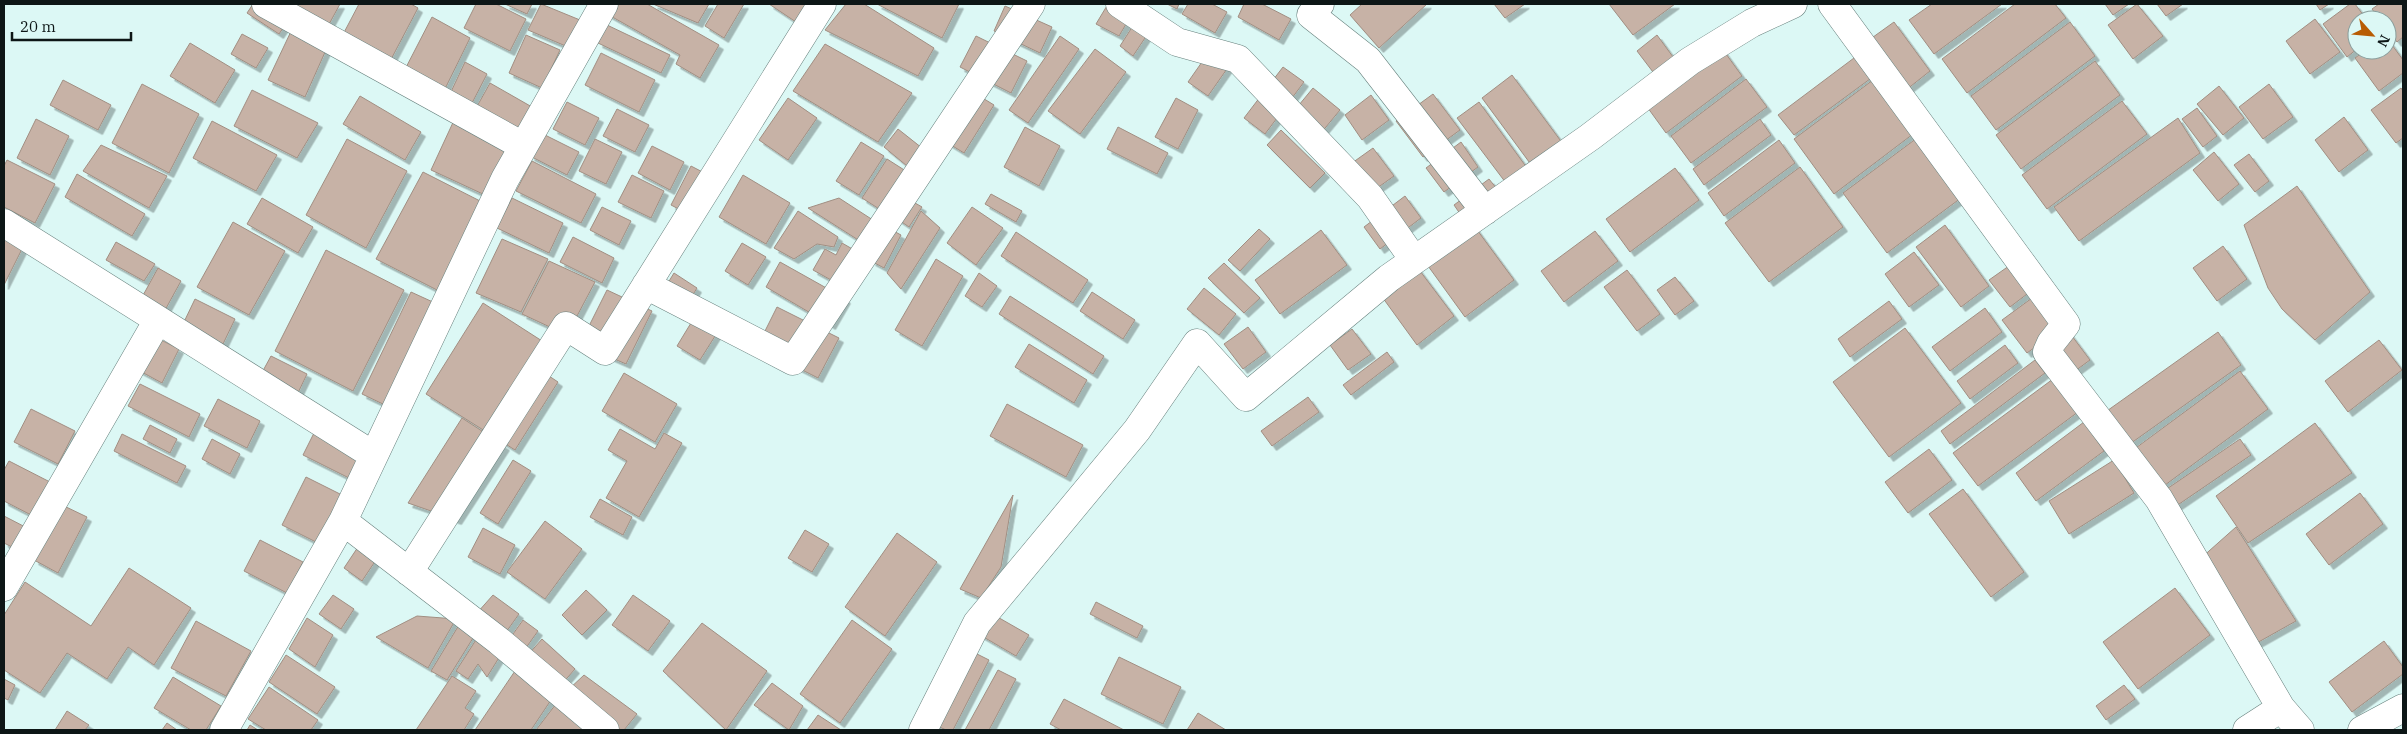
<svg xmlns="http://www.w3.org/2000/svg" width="2407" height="734" viewBox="0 0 2407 734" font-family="'IBM Plex Serif',serif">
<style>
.building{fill:#c7b2a6;stroke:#a18e82;filter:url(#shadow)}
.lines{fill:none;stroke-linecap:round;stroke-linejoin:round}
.street-casing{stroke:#67807d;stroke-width:29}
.street{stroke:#fff;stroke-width:28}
</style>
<defs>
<filter id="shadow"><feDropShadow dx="4.5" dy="4.5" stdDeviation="0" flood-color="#0004"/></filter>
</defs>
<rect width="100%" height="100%" fill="#dcf8f5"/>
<path class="building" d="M253 4 292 15 279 34 247 13Z
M296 4H340L327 28 291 9Z
M359 4H411L418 8 387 67 339 42Z
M476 4H496L526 19 510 51 464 28Z
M505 4H532L527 14Z
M541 4 580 20 568 47 528 30Z
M613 4H647L719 45 700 78 676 64 680 55 607 14Z
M653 4H709L698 23Z
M718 4H744L724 38 705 26Z
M769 4H831L811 32Z
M846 4H864L934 48 918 76 825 30Z
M877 4H959L942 38Z
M1108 4H1138L1119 36 1096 24Z
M1167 4H1179L1177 9Z
M1188 4H1212L1227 12 1215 33 1182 14Z
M1244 4H1262L1291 19 1279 40 1238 17Z
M1362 4H1427L1379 48 1350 15Z
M1494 4H1525L1505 18Z
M1609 4H1675L1633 35Z
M1932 4H2002L1934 54 1909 20Z
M2015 4H2055L2066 18 1967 93 1942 59Z
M2105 4H2129L2113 15Z
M2137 4 2163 36 2133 59 2108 25Z
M2157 4H2183L2166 16Z
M2316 4H2329L2320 10Z
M2350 4H2355L2367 20H2357V49L2347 57 2323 24Z
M2379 4H2403V37L2397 42 2387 29V20H2380L2372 9Z
M1005 6 1052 27 1040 53 994 31Z
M1145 7 1159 17 1133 56 1120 46Z
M432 17 470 38 441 97 400 79Z
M2315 19 2340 52 2310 74 2286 41Z
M1894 22 1930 71 1906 90 1869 40Z
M2070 22 2095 56 1996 130 1971 96Z
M294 25 330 41 305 97 268 80Z
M607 25 670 55 661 73 598 43Z
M242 34 268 48 256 68 231 54Z
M526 35 560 50 542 88 509 73Z
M1657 35 1676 61 1656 76 1637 51Z
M976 36 1027 61 1011 93 960 67Z
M1060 36 1079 49 1028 123 1009 110Z
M2387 38 2403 60V73L2379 91 2355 58 2366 50H2387Z
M1216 42 1236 56 1208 96 1188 82Z
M190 43 235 70 215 103 170 76Z
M825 44 912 93 878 142 793 91Z
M1721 47 1742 76 1666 133 1645 104Z
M1095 49 1126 72 1080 134 1048 111Z
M601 53 655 80 639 112 585 85Z
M1858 55 1874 76 1794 135 1778 115Z
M2095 61 2120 95 2021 169 1996 135Z
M465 62 487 74 470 107 449 96Z
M1283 67 1304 82 1265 134 1244 118Z
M1512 75 1566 148 1535 170 1482 98Z
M1877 77 1917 131 1834 194 1794 139Z
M1746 79 1767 107 1691 163 1671 136Z
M63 80 111 105 98 130 50 105Z
M490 83 532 107 517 134 475 110Z
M142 84 199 114 169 173 112 143Z
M2269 84 2293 117 2263 139 2239 107Z
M2219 86 2244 118 2223 135 2197 104Z
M1313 88 1340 110 1321 133 1294 111Z
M2401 88 2403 91V138L2396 143 2371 110Z
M968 89 994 105 964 153 938 137Z
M252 90 318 123 297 158 234 126Z
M1433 94 1460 130 1423 157 1396 121Z
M1371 95 1389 120 1362 140 1345 115Z
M360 96 421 132 405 160 343 124Z
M788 98 817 118 788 160 759 140Z
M1176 98 1198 110 1178 149 1155 137Z
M2122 101 2147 134 2047 209 2022 175Z
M567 102 599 118 585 145 553 129Z
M1479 102 1530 172 1509 187 1457 118Z
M2197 108 2217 136 2203 147 2182 119Z
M617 109 649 125 635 152 603 136Z
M456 116 511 142 485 195 431 170Z
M2344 117 2368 150 2339 172 2315 140Z
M2178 118 2200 153 2079 241 2054 207Z
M36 119 69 136 50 175 17 158Z
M1760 119 1771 135 1704 185 1693 169Z
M212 121 277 155 256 191 193 158Z
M1025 127 1060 146 1039 186 1004 167Z
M1118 127 1168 153 1157 174 1107 149Z
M898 129 922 148 907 166 884 147Z
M1281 130 1325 173 1310 188 1267 145Z
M541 133 579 152 567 175 530 156Z
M1917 138 1961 198 1887 253 1843 193Z
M347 139 407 171 366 248 306 215Z
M595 139 622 152 606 184 579 171Z
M1779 140 1795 163 1724 216 1708 193Z
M861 142 884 156 859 195 836 181Z
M1461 142 1478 167 1444 192 1426 168Z
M101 145 167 176 149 208 83 171Z
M652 146 684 162 670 190 638 173Z
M1373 148 1394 176 1373 191 1352 163Z
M2214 152 2239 184 2218 201 2193 170Z
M2249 154 2269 181 2255 192 2234 165Z
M887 159 909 173 884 212 862 198Z
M7 160 55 184 35 223 4 207V166Z
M532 161 596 194 581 223 516 191Z
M691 166 714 178 694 217 671 205Z
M1800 167 1843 227 1769 282 1725 223Z
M1675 168 1699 200 1630 252 1606 219Z
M423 172 484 203 439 291 376 259Z
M77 174 145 214 132 236 65 197Z
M632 175 664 191 651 218 618 202Z
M743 175 790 203 766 244 719 217Z
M1489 179 1501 194 1465 221 1454 205Z
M2297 186 2370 292 2315 340 2282 309 2268 288 2244 225Z
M991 194 1022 211 1016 222 985 204Z
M1405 196 1421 218 1380 249 1364 227Z
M262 198 313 227 298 253 247 224Z
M512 198 563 223 549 253 497 228Z
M839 198 876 222 863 243 808 208Z
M908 199 922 207 909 227 896 218Z
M602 207 631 221 619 245 590 230Z
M972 207 1003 228 976 265 947 243Z
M798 211 838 237 834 247 817 244 794 259 774 248Z
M921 211 940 228 901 289 887 273Z
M233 222 285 251 249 315 197 287Z
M1472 223 1514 280 1465 317 1423 259Z
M1945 225 1989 286 1961 307 1916 247Z
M888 228 901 235 884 268 871 261Z
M1259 229 1270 239 1240 271 1228 260Z
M1321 230 1347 265 1280 314 1255 280Z
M1595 231 1618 261 1564 302 1541 271Z
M1016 232 1088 280 1073 303 1001 256Z
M573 237 614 258 602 283 560 262Z
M4 239 22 249 4 285Z
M502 239 548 259 521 312 476 293Z
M116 242 155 264 144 281 106 260Z
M742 243 766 257 748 285 725 271Z
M842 243 868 258 849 290 813 270 825 249 836 255Z
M2223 246 2247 279 2217 301 2193 268Z
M326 250 404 290 353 391 275 351Z
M1914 252 1939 285 1909 307 1885 274Z
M936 259 963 276 922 346 895 330Z
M549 261 595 282 567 335 522 314Z
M2016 261 2035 288 2010 307 1989 280Z
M780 262 846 299 831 325 766 287Z
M1224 263 1260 298 1244 313 1208 278Z
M1417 267 1454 316 1417 345 1380 294Z
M158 268 181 281 164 312 141 299Z
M1627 270 1660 314 1637 331 1604 287Z
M674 273 697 288 680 316 657 301Z
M979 273 997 286 982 307 965 296Z
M1675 277 1694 301 1675 315 1657 290Z
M1204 288 1236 314 1219 335 1187 309Z
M607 290 652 311 626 364 580 344Z
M411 292 435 303 385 405 362 394Z
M1092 292 1135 320 1123 339 1080 311Z
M1010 296 1104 356 1093 374 999 314Z
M2032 298 2057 331 2027 353 2002 320Z
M195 299 235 319 223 344 183 324Z
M1889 301 1902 319 1850 357 1838 339Z
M483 303 553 348 540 370 558 382 515 450 426 394Z
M777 307 839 338 818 378 757 347Z
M1985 308 2002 332 1950 371 1932 347Z
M694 318 717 333 700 360 677 346Z
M1248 327 1266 352 1243 369 1224 344Z
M1905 328 1961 403 1889 457 1833 382Z
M1352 329 1371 354 1348 370 1330 345Z
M2069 332 2090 360 2075 371 2054 343Z
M2218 332 2241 365 2127 446 2104 413Z
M155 337 179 349 162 383 138 370Z
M2379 340 2402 370 2348 412 2325 381Z
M1029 344 1087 380 1074 403 1015 367Z
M2005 345 2018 363 1970 399 1957 381Z
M1387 352 1394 362 1351 395 1343 385Z
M271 356 307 374 296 397 259 378Z
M2035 360 2045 373 1950 444 1941 431Z
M2240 371 2268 409 2157 491 2129 453Z
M624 373 677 404 655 442 602 411Z
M2053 379 2078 412 1978 486 1953 453Z
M140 384 200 414 189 437 128 406Z
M1308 397 1319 412 1272 446 1261 431Z
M218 399 260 421 247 448 204 426Z
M1007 404 1083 445 1066 477 990 436Z
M31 409 75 431 58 464 14 442Z
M462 418 505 446 457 520 408 503Z
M2084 422 2104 451 2036 501 2016 473Z
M2315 423 2352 473 2248 543 2216 496Z
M150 425 177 439 170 453 143 439Z
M620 429 655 449 664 433 682 443 639 517 606 498 627 461 608 450Z
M314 433 362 457 351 479 303 455Z
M122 434 186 466 177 483 114 451Z
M212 439 240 454 230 474 202 459Z
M2240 439 2251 455 2166 513 2155 497Z
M1929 449 1952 480 1908 513 1885 482Z
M513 460 531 471 498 524 480 513Z
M2114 460 2134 493 2069 534 2049 501Z
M9 461 50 482 33 516 4 501V470Z
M306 477 342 495 318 543 282 525Z
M1963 489 2024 572 1991 597 1929 514Z
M2360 493 2383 524 2329 565 2306 534Z
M1013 495 1001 567 981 598 960 589Z
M600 499 632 517 623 535 590 517Z
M62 505 87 517 58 573 34 560Z
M4 516 31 530 20 551 4 543Z
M545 521 582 549 545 599 507 572Z
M2236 527 2296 621 2255 644 2200 559Z
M483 528 515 545 500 574 468 557Z
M805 530 829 544 812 572 788 558Z
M897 533 937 562 885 636 845 607Z
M260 540 303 562 287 593 244 571Z
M360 544 378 557 362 581 344 568Z
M129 568 191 608 154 665 128 647 107 679 67 653 40 693 4 670V615L25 582 91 626Z
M2175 588 2210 635 2138 689 2103 642Z
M586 590 607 610 582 635 562 615Z
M333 595 354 609 341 629 319 614Z
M493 595 519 614 504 635 477 613Z
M633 595 670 621 648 651 612 625Z
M1096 602 1143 626 1137 638 1090 614Z
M987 611 1029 635 1016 656 975 632Z
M417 616 456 619 428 668 376 637Z
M307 618 333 635 315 667 289 649Z
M462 620 478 630 447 680 431 671Z
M523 620 538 631 523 652 508 641Z
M852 620 892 649 840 723 800 694Z
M196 621 251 651 226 696 171 668Z
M702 623 767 671 726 730 663 671Z
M481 632 505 648 487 677 478 664 468 679 456 671Z
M542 639 575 669 561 685 527 656Z
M2384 641 2403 667V674L2352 712 2329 682Z
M965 648 989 660 953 730H946L927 721Z
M286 655 335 687 317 714 269 682Z
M1119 657 1181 687 1163 724 1101 694Z
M998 670 1016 679 989 730H965Z
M515 671 553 697 531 730H475Z
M584 675 637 714 624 730H614L567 691Z
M452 676 476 691 465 708 474 714 464 730H416Z
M173 677 221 706 206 730H191L154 708Z
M4 679 15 685 8 700 4 698Z
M772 683 803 706 789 730 754 705Z
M2124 685 2135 699 2106 720 2096 706Z
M269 687 318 720 311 730H266L248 719Z
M1064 699 1124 730H1061L1050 724Z
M559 700 599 730H536Z
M67 711 89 725 85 730H55Z
M1198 713 1226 730H1187Z
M818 715 841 730H807Z
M167 723 177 730H162Z
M250 725 258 730H247Z"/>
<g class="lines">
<g class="street-casing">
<path id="street" d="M266 4 523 146
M1120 4 1177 42 1238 59 1370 197 1414 260
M1320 4 1311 15 1368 60 1485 211
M1832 4 2066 324 2051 343 2047 352 2159 499 2281 708
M4 223 373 455
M646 285 793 361 1031 4
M343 521 499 641 605 730
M409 572 566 326 605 351 822 4
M4 587 158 320
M224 730 343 521 505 179 604 4
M923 730 977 623 1137 430 1197 343 1246 397 1389 278 1590 137 1690 61 1752 23 1793 4
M2247 730 2281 708 2300 730
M2362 730 2403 708"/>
</g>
<use href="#street" class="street"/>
</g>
<rect width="2407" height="734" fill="none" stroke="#0d1616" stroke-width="10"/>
<g transform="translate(2372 35) rotate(117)"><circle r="24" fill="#dcf8f5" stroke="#899e9c"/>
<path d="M0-4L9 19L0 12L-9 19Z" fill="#b85c03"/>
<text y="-8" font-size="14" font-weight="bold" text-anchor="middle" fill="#0d1616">N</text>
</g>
<path d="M12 32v8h119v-8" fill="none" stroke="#0d1616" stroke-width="2.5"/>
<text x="20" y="32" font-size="15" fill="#0d1616" stroke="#dcf8f5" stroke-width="4" paint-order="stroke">20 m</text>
</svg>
